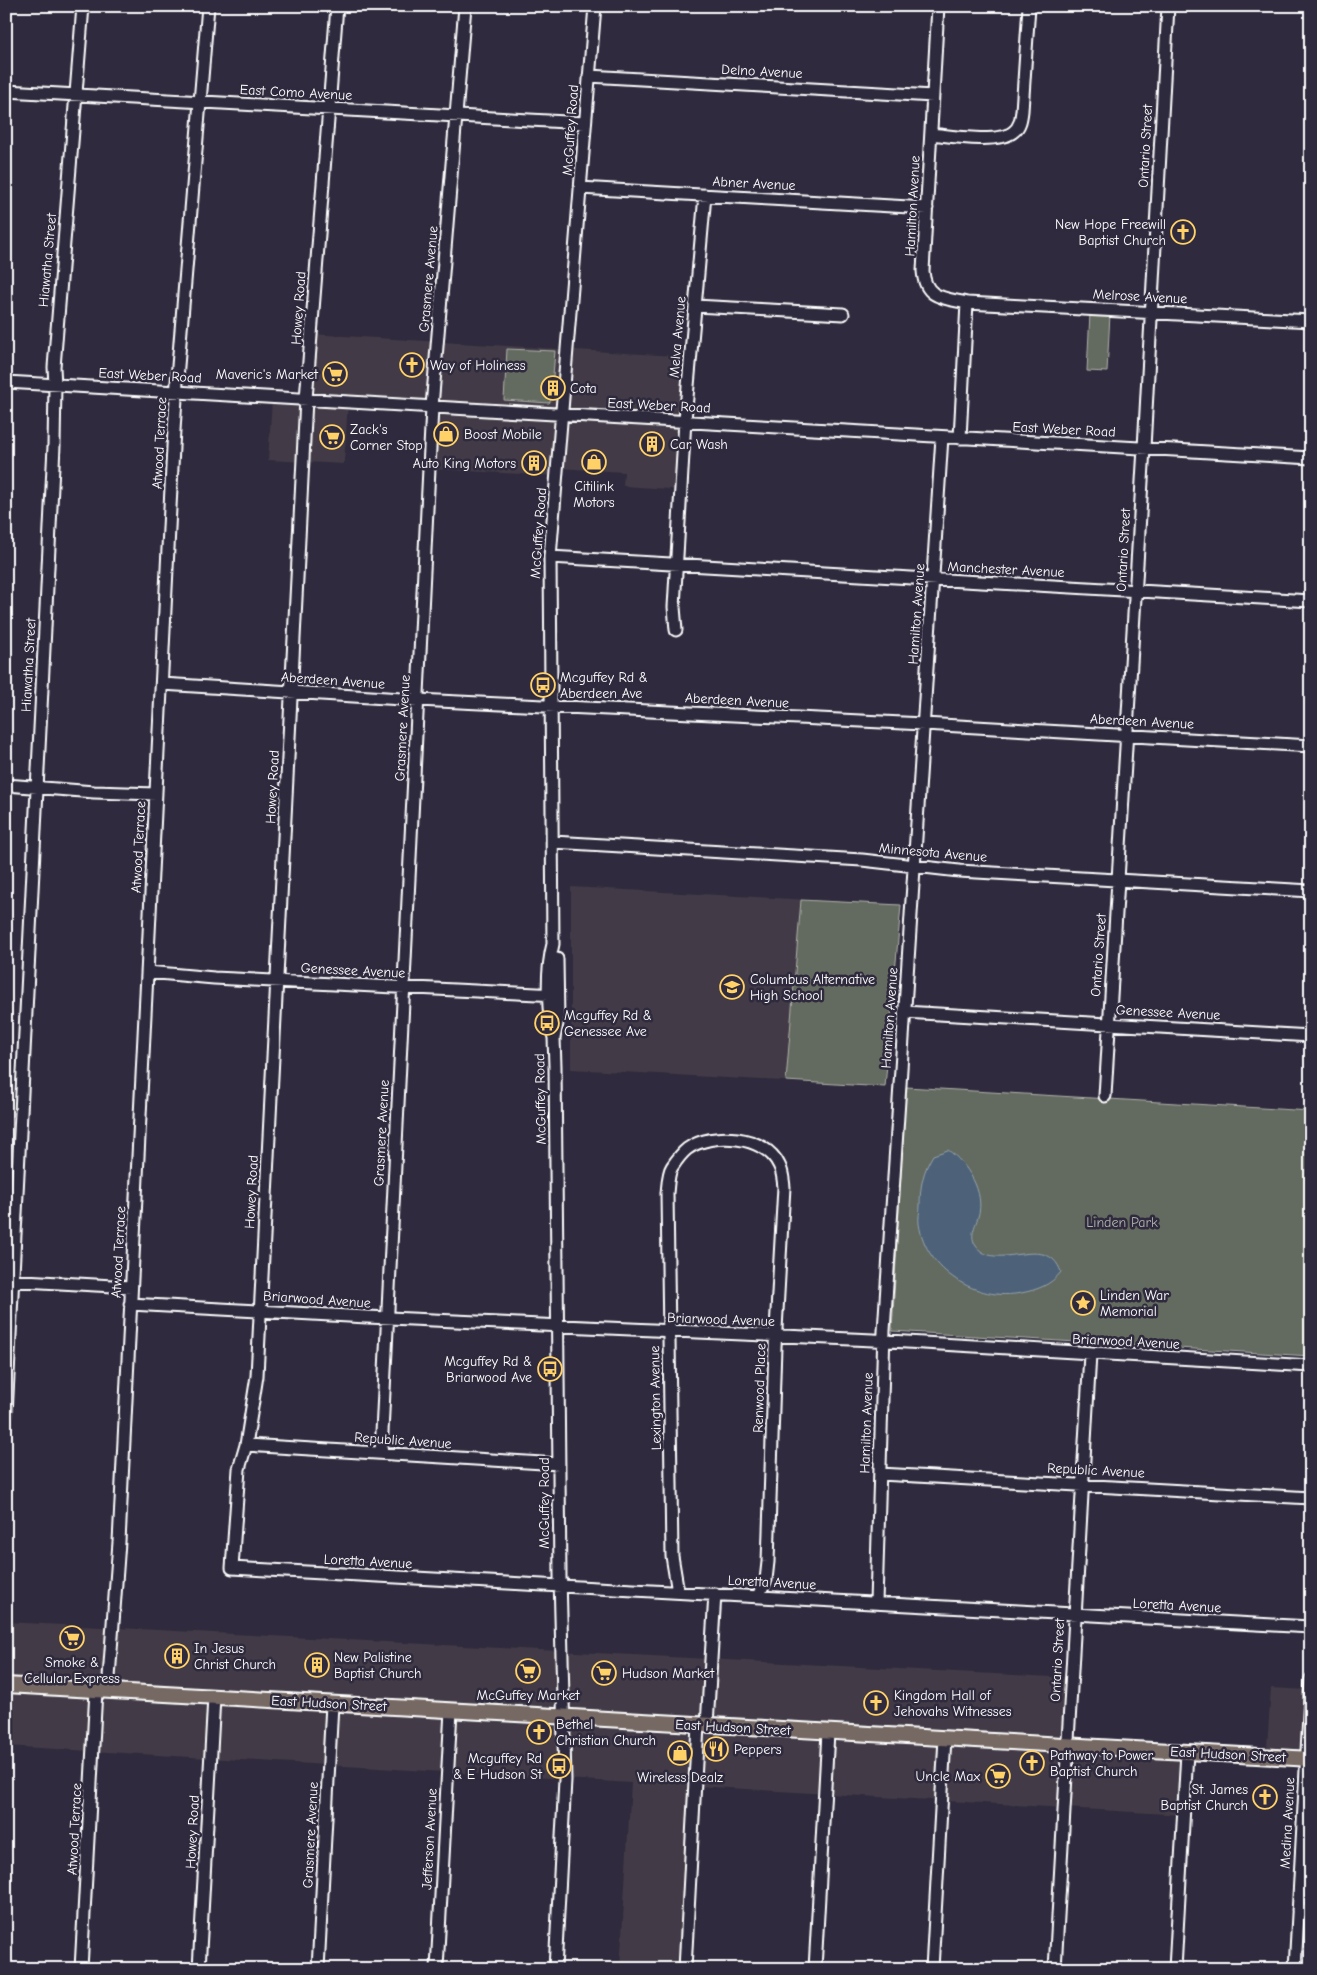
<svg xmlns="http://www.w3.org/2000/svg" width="1317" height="1975" viewBox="0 0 1317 1975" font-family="'Comic Neue',sans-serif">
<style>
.built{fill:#423a46}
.green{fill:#636a5e;stroke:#b1b4ae}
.water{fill:#4d6278;stroke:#94a1ae}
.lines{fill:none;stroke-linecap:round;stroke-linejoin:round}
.minor-casing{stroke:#fff;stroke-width:15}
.major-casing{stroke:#fff;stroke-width:18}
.minor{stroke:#2f2a3d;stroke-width:11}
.major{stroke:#766964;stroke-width:14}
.labels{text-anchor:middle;stroke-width:5;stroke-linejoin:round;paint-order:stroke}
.street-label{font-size:14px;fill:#fff;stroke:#2f2a3d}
.poi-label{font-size:14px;fill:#fff;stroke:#2f2a3d;text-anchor:start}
.park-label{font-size:14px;fill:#b1b4ae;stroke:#2f2a3d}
</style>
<rect width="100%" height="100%" fill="#2f2a3d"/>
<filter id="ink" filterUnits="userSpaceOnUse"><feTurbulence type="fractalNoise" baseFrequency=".02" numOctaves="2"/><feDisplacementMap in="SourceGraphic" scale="10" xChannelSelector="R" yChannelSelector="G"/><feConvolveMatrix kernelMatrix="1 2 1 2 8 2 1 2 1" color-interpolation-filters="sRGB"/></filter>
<g filter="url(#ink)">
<path class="built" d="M311 334 692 357 684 490 623 486 624 472 558 468V476L429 469 432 407 348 402 344 464 268 460 272 399 307 401Z
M571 887 901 905 885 1087 571 1069Z
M6 1622 1071 1678 1066 1746 1186 1751 1183 1815 695 1786 685 1969H620L631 1783 6 1746Z
M1271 1688 1310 1690 1308 1758 1266 1762Z"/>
<path class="green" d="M1090 313 1110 314 1107 372 1087 371Z
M507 349 555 351 551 400 549 403 504 400Z
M801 900 901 905 885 1087 786 1081Z
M906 1087 1311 1111V1356L892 1331Z"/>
<path class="water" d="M948 1150C967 1163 986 1193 978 1217 975 1227 969 1236 976 1246 996 1274 1047 1231 1061 1272 1051 1285 1037 1290 1021 1293 977 1302 926 1271 919 1224 918 1218 920 1211 920 1205 920 1186 923 1171 933 1155Z"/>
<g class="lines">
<g class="minor-casing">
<path id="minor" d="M337 6 306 399 257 1376 246 1445 239 1469 232 1568 1311 1627
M938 6 923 271C925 299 944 298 967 303L1311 321
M589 76 933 96
M6 91 585 123
M931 134C950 136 998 144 1013 132 1020 127 1021 119 1022 111L1029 6
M580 188 927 208
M695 306 843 314
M6 382 1311 458
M960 438 967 303
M550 557 1311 601
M676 630 674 607 685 420 705 195
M162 684 418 700 924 724 1311 746
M6 785 94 792 156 794
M553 842 862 860 959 871 1311 891
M147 972 214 978 557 995
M904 1012 1311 1036
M554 1038C547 1011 546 971 553 944L550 557 595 6
M1105 1096 1144 448 1168 6
M6 1280 131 1287
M130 1304 367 1317 873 1340 1311 1366
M6 1416 54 446 55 385 54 367 83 6
M246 1445 559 1464
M381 1453 432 407 465 6
M880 1474 1311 1498
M678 1592 672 1556 667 1193C668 1185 668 1173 672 1167 676 1161 682 1153 687 1149 712 1131 765 1135 779 1165 783 1172 783 1180 784 1187L775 1347 768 1562 766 1580 758 1596
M876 1603 884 1331 942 437
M108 1691 119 1542 173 447 178 366 208 6
M707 1725 715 1594
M1298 1910 1311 1911
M81 1969 96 1690
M199 1969 214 1697
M318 1969 332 1704
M437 1969 451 1710
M555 1969 565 1780 560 1576 555 1066 554 1038 558 1019 557 959
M685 1969 698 1725
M815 1969 828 1732
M932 1969 945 1738
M1055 1969 1090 1354
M1175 1969 1187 1752
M1295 1969 1311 1679"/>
</g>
<g class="major-casing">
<path id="major" d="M6 1685 1311 1759"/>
</g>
<use href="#minor" class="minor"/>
<use href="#major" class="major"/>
</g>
</g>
<defs>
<g id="church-ring" transform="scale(1.25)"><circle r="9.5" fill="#2f2a3d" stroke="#ffd166" stroke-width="1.5"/><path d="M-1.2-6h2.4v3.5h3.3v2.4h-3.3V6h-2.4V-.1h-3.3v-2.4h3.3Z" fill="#ffd166"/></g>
<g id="supermarket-ring" transform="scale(1.25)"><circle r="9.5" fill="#2f2a3d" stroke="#ffd166" stroke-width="1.5"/><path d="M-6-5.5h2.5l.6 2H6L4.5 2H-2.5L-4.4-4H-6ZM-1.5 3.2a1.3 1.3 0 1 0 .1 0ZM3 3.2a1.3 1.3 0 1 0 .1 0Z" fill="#ffd166"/></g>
<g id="building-ring" transform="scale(1.25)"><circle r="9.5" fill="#2f2a3d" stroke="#ffd166" stroke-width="1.5"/><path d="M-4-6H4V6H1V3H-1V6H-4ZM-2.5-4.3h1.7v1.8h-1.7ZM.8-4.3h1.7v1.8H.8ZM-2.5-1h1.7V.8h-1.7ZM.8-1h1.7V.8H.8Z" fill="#ffd166"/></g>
<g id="shop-ring" transform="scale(1.25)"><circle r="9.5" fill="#2f2a3d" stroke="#ffd166" stroke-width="1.5"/><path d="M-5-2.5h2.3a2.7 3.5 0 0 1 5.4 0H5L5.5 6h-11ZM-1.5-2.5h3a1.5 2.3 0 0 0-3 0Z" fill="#ffd166"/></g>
<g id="bus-ring" transform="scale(1.25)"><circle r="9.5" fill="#2f2a3d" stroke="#ffd166" stroke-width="1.5"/><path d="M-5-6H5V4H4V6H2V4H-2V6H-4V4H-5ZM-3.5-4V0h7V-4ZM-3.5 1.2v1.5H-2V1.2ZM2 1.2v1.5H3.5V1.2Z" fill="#ffd166"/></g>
<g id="school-ring" transform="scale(1.25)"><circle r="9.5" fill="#2f2a3d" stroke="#ffd166" stroke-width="1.5"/><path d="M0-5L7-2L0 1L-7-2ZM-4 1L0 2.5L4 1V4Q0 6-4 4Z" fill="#ffd166"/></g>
<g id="sight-ring" transform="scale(1.25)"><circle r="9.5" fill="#2f2a3d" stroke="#ffd166" stroke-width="1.5"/><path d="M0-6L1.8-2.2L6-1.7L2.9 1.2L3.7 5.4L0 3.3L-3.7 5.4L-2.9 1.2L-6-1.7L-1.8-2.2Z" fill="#ffd166"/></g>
<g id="restaurant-ring" transform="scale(1.25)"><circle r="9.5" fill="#2f2a3d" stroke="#ffd166" stroke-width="1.5"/><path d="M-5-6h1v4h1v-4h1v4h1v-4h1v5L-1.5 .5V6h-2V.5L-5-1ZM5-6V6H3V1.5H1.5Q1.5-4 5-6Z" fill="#ffd166"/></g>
</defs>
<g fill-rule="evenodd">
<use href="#church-ring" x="1183" y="232"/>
<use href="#church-ring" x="412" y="365"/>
<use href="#supermarket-ring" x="335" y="374"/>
<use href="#building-ring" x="553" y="388"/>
<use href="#shop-ring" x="446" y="434"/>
<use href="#supermarket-ring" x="332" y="437"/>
<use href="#building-ring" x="652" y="444"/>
<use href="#shop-ring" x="594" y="462"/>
<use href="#building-ring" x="534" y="463"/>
<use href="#bus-ring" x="543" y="685"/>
<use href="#school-ring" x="732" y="987"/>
<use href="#bus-ring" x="547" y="1023"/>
<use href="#sight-ring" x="1083" y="1303"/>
<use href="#bus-ring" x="550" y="1369"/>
<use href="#supermarket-ring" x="72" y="1638"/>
<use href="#building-ring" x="177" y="1656"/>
<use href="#building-ring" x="317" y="1665"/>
<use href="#supermarket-ring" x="528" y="1671"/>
<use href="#supermarket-ring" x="604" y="1673"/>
<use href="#church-ring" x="876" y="1703"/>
<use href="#church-ring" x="539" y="1732"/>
<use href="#restaurant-ring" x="716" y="1749"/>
<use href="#shop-ring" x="680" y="1753"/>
<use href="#church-ring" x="1032" y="1763"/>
<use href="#bus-ring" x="559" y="1766"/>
<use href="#supermarket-ring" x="998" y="1776"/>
<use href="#church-ring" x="1265" y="1797"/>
</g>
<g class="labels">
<g class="street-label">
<text transform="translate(762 71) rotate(3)" y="5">Delno Avenue</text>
<text transform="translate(296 92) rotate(3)" y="5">East Como Avenue</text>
<text transform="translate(570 130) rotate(-86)" y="5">McGuffey Road</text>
<text transform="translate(1145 146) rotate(-87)" y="5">Ontario Street</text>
<text transform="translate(754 183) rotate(3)" y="5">Abner Avenue</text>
<text transform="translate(912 206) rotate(-87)" y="5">Hamilton Avenue</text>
<text transform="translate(47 260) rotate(-85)" y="5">Hiawatha Street</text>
<text transform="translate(428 279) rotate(-85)" y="5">Grasmere Avenue</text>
<text transform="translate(1140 296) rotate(3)" y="5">Melrose Avenue</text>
<text transform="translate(298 308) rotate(-86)" y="5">Howey Road</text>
<text transform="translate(677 337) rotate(-85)" y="5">Melva Avenue</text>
<text transform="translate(150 375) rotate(3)" y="5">East Weber Road</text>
<text transform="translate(659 405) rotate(3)" y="5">East Weber Road</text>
<text transform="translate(1064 429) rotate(3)" y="5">East Weber Road</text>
<text transform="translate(159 443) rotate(-87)" y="5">Atwood Terrace</text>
<text transform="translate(538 533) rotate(-86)" y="5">McGuffey Road</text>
<text transform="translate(1123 550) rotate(-87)" y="5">Ontario Street</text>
<text transform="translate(1006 569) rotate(3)" y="5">Manchester Avenue</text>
<text transform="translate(916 614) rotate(-86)" y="5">Hamilton Avenue</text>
<text transform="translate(28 665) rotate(-87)" y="5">Hiawatha Street</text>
<text transform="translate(333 680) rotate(4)" y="5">Aberdeen Avenue</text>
<text transform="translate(737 700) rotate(3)" y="5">Aberdeen Avenue</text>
<text transform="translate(1142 721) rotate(3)" y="5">Aberdeen Avenue</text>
<text transform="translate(402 728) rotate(-87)" y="5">Grasmere Avenue</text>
<text transform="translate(272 787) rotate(-87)" y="5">Howey Road</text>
<text transform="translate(138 847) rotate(-87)" y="5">Atwood Terrace</text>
<text transform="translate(933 852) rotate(5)" y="5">Minnesota Avenue</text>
<text transform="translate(1098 955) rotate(-86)" y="5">Ontario Street</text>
<text transform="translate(353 970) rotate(3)" y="5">Genessee Avenue</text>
<text transform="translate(1168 1012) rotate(3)" y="5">Genessee Avenue</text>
<text transform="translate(889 1018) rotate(-86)" y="5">Hamilton Avenue</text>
<text transform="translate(540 1099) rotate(-91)" y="5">McGuffey Road</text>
<text transform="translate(381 1133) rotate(-87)" y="5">Grasmere Avenue</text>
<text transform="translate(251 1192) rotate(-87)" y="5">Howey Road</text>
<text transform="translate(118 1252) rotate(-87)" y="5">Atwood Terrace</text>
<text transform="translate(317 1299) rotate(4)" y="5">Briarwood Avenue</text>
<text transform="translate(721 1319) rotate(2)" y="5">Briarwood Avenue</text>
<text transform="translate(1126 1341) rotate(3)" y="5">Briarwood Avenue</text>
<text transform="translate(759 1388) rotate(-88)" y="5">Renwood Place</text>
<text transform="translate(655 1398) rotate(-91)" y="5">Lexington Avenue</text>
<text transform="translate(866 1423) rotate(-88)" y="5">Hamilton Avenue</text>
<text transform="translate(403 1440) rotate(4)" y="5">Republic Avenue</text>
<text transform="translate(1096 1470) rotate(3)" y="5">Republic Avenue</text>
<text transform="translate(544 1503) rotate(-90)" y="5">McGuffey Road</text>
<text transform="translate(368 1561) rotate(3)" y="5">Loretta Avenue</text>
<text transform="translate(772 1582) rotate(3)" y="5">Loretta Avenue</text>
<text transform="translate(1177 1605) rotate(3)" y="5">Loretta Avenue</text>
<text transform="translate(1057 1660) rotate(-87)" y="5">Ontario Street</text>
<text transform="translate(329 1703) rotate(3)" y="5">East Hudson Street</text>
<text transform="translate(733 1727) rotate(3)" y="5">East Hudson Street</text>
<text transform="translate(1228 1754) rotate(3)" y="5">East Hudson Street</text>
<text transform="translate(1287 1823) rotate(-87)" y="5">Medina Avenue</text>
<text transform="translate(74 1829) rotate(-87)" y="5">Atwood Terrace</text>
<text transform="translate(192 1832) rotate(-87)" y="5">Howey Road</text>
<text transform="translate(310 1835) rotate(-87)" y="5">Grasmere Avenue</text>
<text transform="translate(429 1839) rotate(-87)" y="5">Jefferson Avenue</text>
</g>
<g class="poi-label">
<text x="1166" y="229" text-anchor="end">New Hope Freewill<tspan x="1166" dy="16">Baptist Church</tspan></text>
<text x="430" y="370">Way of Holiness</text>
<text x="318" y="379" text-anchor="end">Maveric's Market</text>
<text x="570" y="393">Cota</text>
<text x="350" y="434">Zack's<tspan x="350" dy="16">Corner Stop</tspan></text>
<text x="464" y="439">Boost Mobile</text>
<text x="670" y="449">Car Wash</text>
<text x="516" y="468" text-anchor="end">Auto King Motors</text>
<text x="594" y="491" text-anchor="middle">Citilink<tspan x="594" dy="16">Motors</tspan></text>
<text x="560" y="682">Mcguffey Rd &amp;<tspan x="560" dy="16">Aberdeen Ave</tspan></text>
<text x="750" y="984">Columbus Alternative<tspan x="750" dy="16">High School</tspan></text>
<text x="564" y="1020">Mcguffey Rd &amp;<tspan x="564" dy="16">Genessee Ave</tspan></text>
<text x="1100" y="1300">Linden War<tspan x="1100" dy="16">Memorial</tspan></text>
<text x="532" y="1366" text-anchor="end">Mcguffey Rd &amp;<tspan x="532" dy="16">Briarwood Ave</tspan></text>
<text x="194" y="1653">In Jesus<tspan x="194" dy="16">Christ Church</tspan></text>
<text x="334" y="1662">New Palistine<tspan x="334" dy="16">Baptist Church</tspan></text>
<text x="72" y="1667" text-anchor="middle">Smoke &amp;<tspan x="72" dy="16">Cellular Express</tspan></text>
<text x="622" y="1678">Hudson Market</text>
<text x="528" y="1700" text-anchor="middle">McGuffey Market</text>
<text x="894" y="1700">Kingdom Hall of<tspan x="894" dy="16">Jehovahs Witnesses</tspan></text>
<text x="556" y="1729">Bethel<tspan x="556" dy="16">Christian Church</tspan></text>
<text x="734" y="1754">Peppers</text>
<text x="1050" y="1760">Pathway to Power<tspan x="1050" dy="16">Baptist Church</tspan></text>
<text x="542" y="1763" text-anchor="end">Mcguffey Rd<tspan x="542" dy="16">&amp; E Hudson St</tspan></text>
<text x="980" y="1781" text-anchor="end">Uncle Max</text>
<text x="680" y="1782" text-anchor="middle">Wireless Dealz</text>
<text x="1248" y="1794" text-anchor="end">St. James<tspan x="1248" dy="16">Baptist Church</tspan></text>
</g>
<g class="park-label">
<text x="1122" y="1227">Linden Park</text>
</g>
</g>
<rect width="1317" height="1975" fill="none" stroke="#2f2a3d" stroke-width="25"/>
<rect x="12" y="12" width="1292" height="1950" fill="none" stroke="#fff" stroke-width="2" filter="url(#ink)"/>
</svg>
